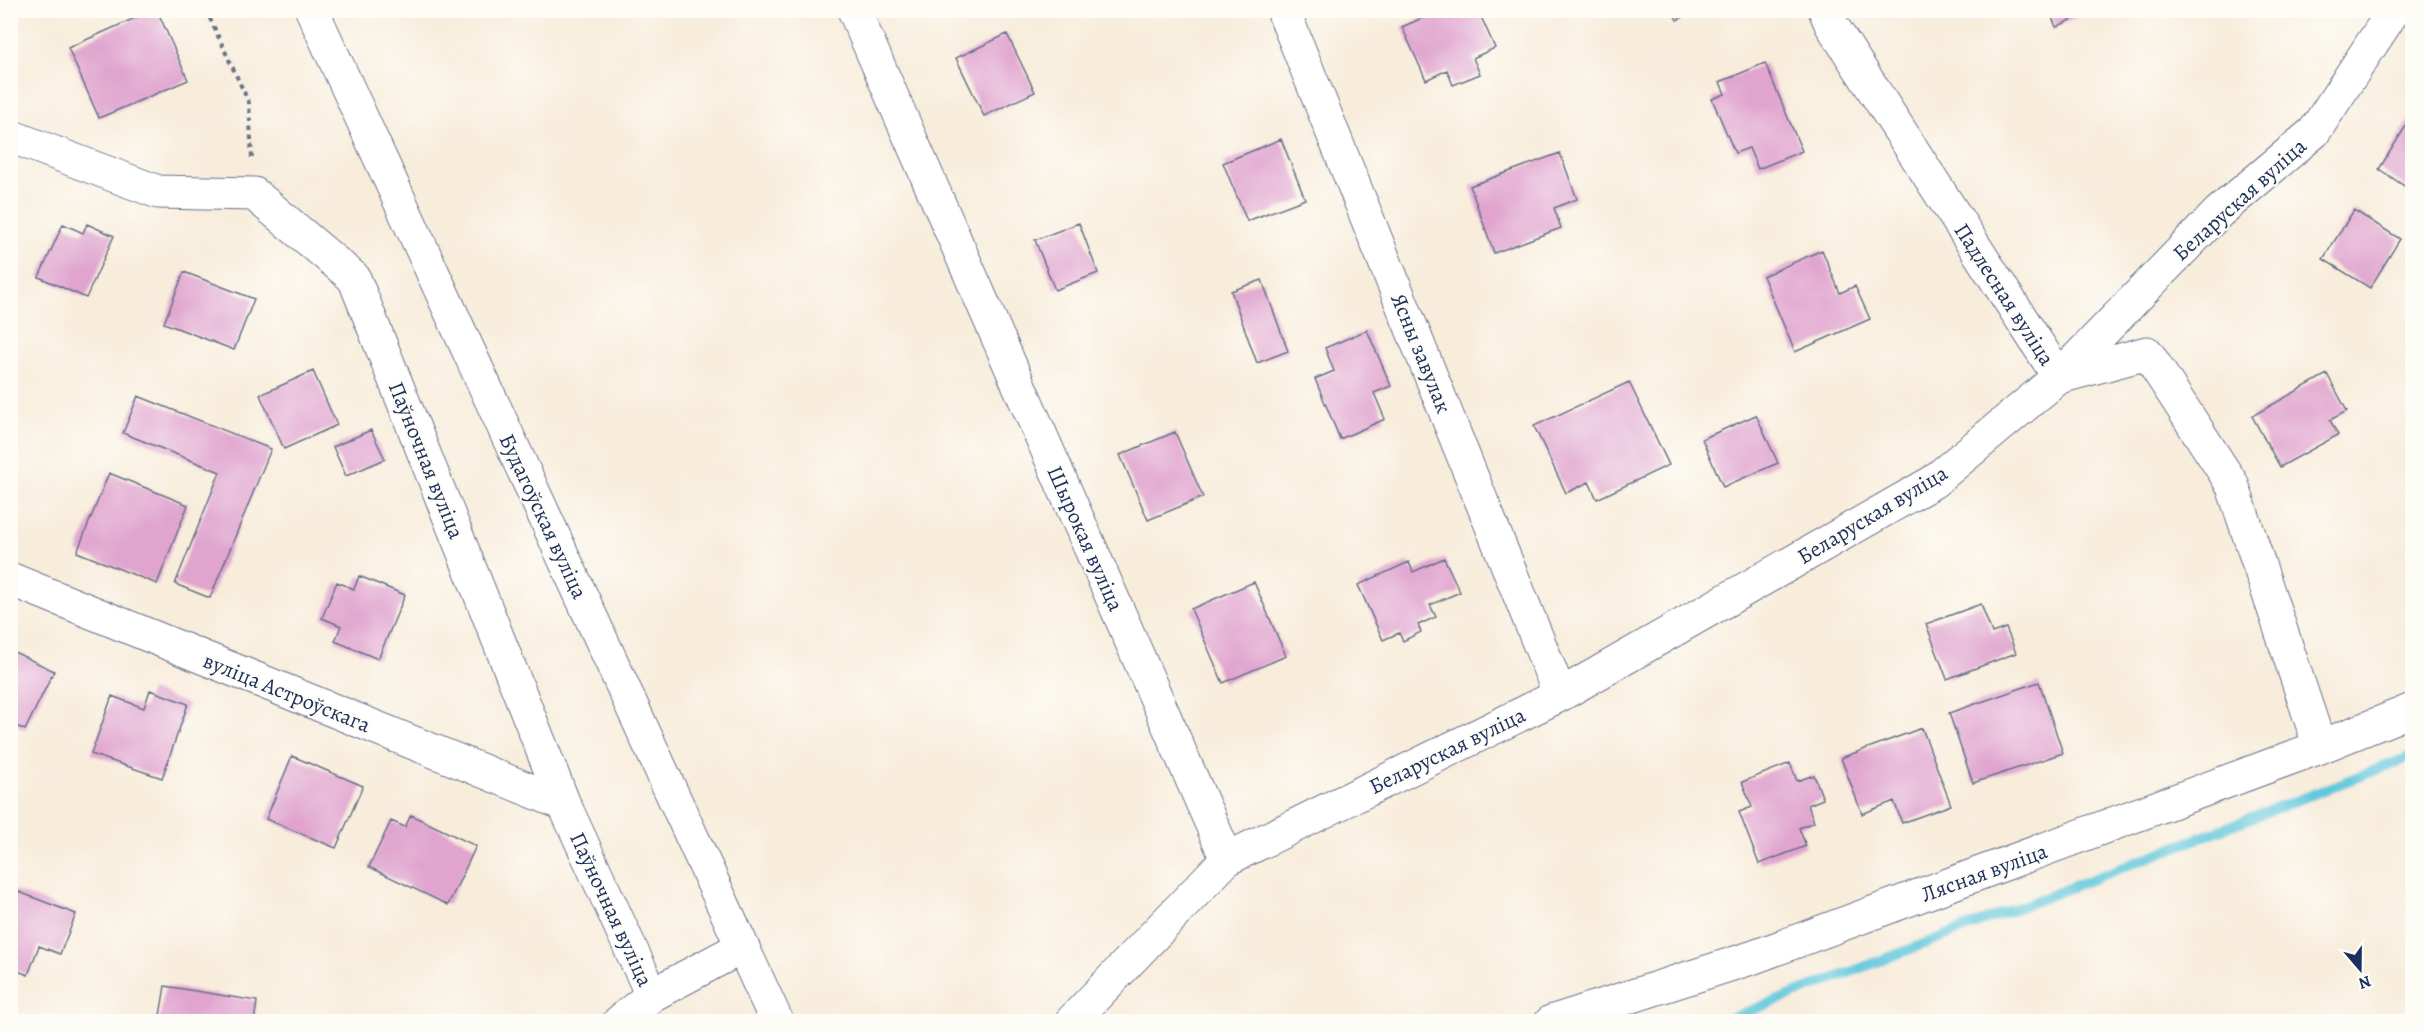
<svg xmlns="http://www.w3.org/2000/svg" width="2423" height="1032" viewBox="0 0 2423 1032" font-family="Alegreya,serif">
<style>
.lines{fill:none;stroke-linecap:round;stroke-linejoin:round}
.stream{stroke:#60c7dc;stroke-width:10}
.building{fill:#e0a4cf}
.street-casing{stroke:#687189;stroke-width:35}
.secondary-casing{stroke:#687189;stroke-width:35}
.path{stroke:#687189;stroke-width:4;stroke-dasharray:4.5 4.5;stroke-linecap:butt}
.street{stroke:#fff;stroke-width:33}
.secondary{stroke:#fff;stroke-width:33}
.labels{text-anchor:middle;stroke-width:4.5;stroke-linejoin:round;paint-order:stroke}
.street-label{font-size:22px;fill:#1b2f5e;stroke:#fdfcf7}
</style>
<rect width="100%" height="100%" fill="#fdfcf7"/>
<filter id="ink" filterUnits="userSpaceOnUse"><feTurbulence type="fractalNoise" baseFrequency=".0167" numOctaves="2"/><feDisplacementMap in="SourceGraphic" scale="12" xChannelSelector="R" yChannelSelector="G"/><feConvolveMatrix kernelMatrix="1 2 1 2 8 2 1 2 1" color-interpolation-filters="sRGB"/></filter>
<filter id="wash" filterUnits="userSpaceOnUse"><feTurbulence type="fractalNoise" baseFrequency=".008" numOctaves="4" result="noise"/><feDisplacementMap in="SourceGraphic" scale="24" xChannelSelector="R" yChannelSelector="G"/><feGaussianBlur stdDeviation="1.35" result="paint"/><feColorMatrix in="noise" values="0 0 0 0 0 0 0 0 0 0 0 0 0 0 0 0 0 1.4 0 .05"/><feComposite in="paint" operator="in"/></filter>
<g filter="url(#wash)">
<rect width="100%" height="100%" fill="#f8ecda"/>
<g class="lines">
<path class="stream" d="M1721 1022 2412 756"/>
</g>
<g id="blocks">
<path class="building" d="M153 10H157L188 80 99 118 68 48Z
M1440 10H1478L1495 48 1473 58 1480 74 1453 85 1447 70 1426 80 1402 27Z
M1672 10H1699L1677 20Z
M2049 10H2093L2056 27Z
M1007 34 1035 92 984 116 956 58Z
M1765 63 1802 151 1758 169 1749 148 1735 153 1712 99 1725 94 1720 82Z
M2409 121 2412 123V191L2379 169Z
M1281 139 1305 199 1247 221 1223 163Z
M1560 153 1577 199 1554 208 1561 228 1494 253 1470 186Z
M2354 210 2400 239 2370 288 2323 259Z
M1079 223 1098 273 1055 290 1035 240Z
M63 224 83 233 87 224 114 236 86 298 39 277Z
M1822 250 1840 293 1855 286 1870 319 1795 352 1763 276Z
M184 272 254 299 234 350 164 323Z
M1262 280 1288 351 1257 363 1231 291Z
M1367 330 1391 386 1374 393 1385 419 1340 439 1315 379 1334 371 1325 348Z
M313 371 337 425 284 449 260 395Z
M2327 374 2347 411 2330 420 2338 435 2280 467 2252 416Z
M1629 382 1669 465 1597 499 1589 482 1566 493 1534 426Z
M138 396 271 449 210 598 175 584 220 472 123 433Z
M1756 415 1778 463 1723 487 1702 439Z
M371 430 385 459 346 476 333 447Z
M1175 432 1203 497 1148 520 1120 455Z
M109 473 188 505 157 584 77 552Z
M1444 558 1460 592 1430 605 1436 617 1418 625 1421 632 1403 641 1399 633 1383 640 1358 585 1409 562 1413 572Z
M359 576 405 595 378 659 335 641 341 626 322 618 337 582 354 589Z
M1254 582 1286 656 1223 683 1191 609Z
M1981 604 1992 633 2006 628 2016 653 1947 679 1926 624Z
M10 650 54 671 25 730 10 723Z
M2039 682 2063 753 1973 783 1949 713Z
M150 690 188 704 162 778 91 754 112 696 144 708Z
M1922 728 1951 805 1902 823 1894 801 1862 814 1841 758Z
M292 756 363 786 336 848 266 819Z
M1790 763 1797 781 1814 775 1823 799 1808 805 1814 822 1799 828 1806 846 1759 864 1739 812 1752 807 1742 782Z
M411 815 476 846 448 905 369 867 391 821 405 827Z
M14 890 76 914 60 954 39 946 28 975 10 968V898Z
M165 986 257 1001 254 1022H159Z"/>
</g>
</g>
<g filter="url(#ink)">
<use href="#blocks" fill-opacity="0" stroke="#687189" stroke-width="1.5"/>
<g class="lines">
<g class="street-casing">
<path id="street" d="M854 10 1227 859 1071 1022
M1283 10 1560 695
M1825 10 1831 24 2059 377 2147 353 2232 484 2320 747
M10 136 158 192 254 194 354 278 564 804 652 995
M10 579 564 804
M1227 859 1560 695 1933 482 2059 377 2219 212 2314 132 2394 10
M619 1022 652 995 742 947
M1551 1022 1754 957 2320 747 2412 710"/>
</g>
<g class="secondary-casing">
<path id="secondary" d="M312 10 777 1022"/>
</g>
<path class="path" d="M206 10 249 103 252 159"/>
<use href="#street" class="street"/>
<use href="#secondary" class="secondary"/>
</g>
</g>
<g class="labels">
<g class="street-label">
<text transform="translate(2239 199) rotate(-42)" y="8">Беларуская вуліца</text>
<text transform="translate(2005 294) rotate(57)" y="8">Падлесная вуліца</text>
<text transform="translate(1422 353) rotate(68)" y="8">Ясны завулак</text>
<text transform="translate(427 460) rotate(68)" y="8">Паўночная вуліца</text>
<text transform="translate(1872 514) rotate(-31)" y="8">Беларуская вуліца</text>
<text transform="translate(544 516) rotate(65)" y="8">Будагоўская вуліца</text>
<text transform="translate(1086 538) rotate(66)" y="8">Шырокая вуліца</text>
<text transform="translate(287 692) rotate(22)" y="8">вуліца Астроўскага</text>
<text transform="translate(1447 750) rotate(-26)" y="8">Беларуская вуліца</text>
<text transform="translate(1984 872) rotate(-20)" y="8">Лясная вуліца</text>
<text transform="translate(612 909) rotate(65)" y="8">Паўночная вуліца</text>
</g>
</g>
<rect width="2423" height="1032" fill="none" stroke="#fdfcf7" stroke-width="36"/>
<g transform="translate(2360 969) rotate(160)" stroke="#fdfcf7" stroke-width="4.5" paint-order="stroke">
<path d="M0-4.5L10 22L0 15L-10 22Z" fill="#1b2f5e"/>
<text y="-9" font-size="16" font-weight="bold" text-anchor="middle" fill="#1b2f5e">N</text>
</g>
</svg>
